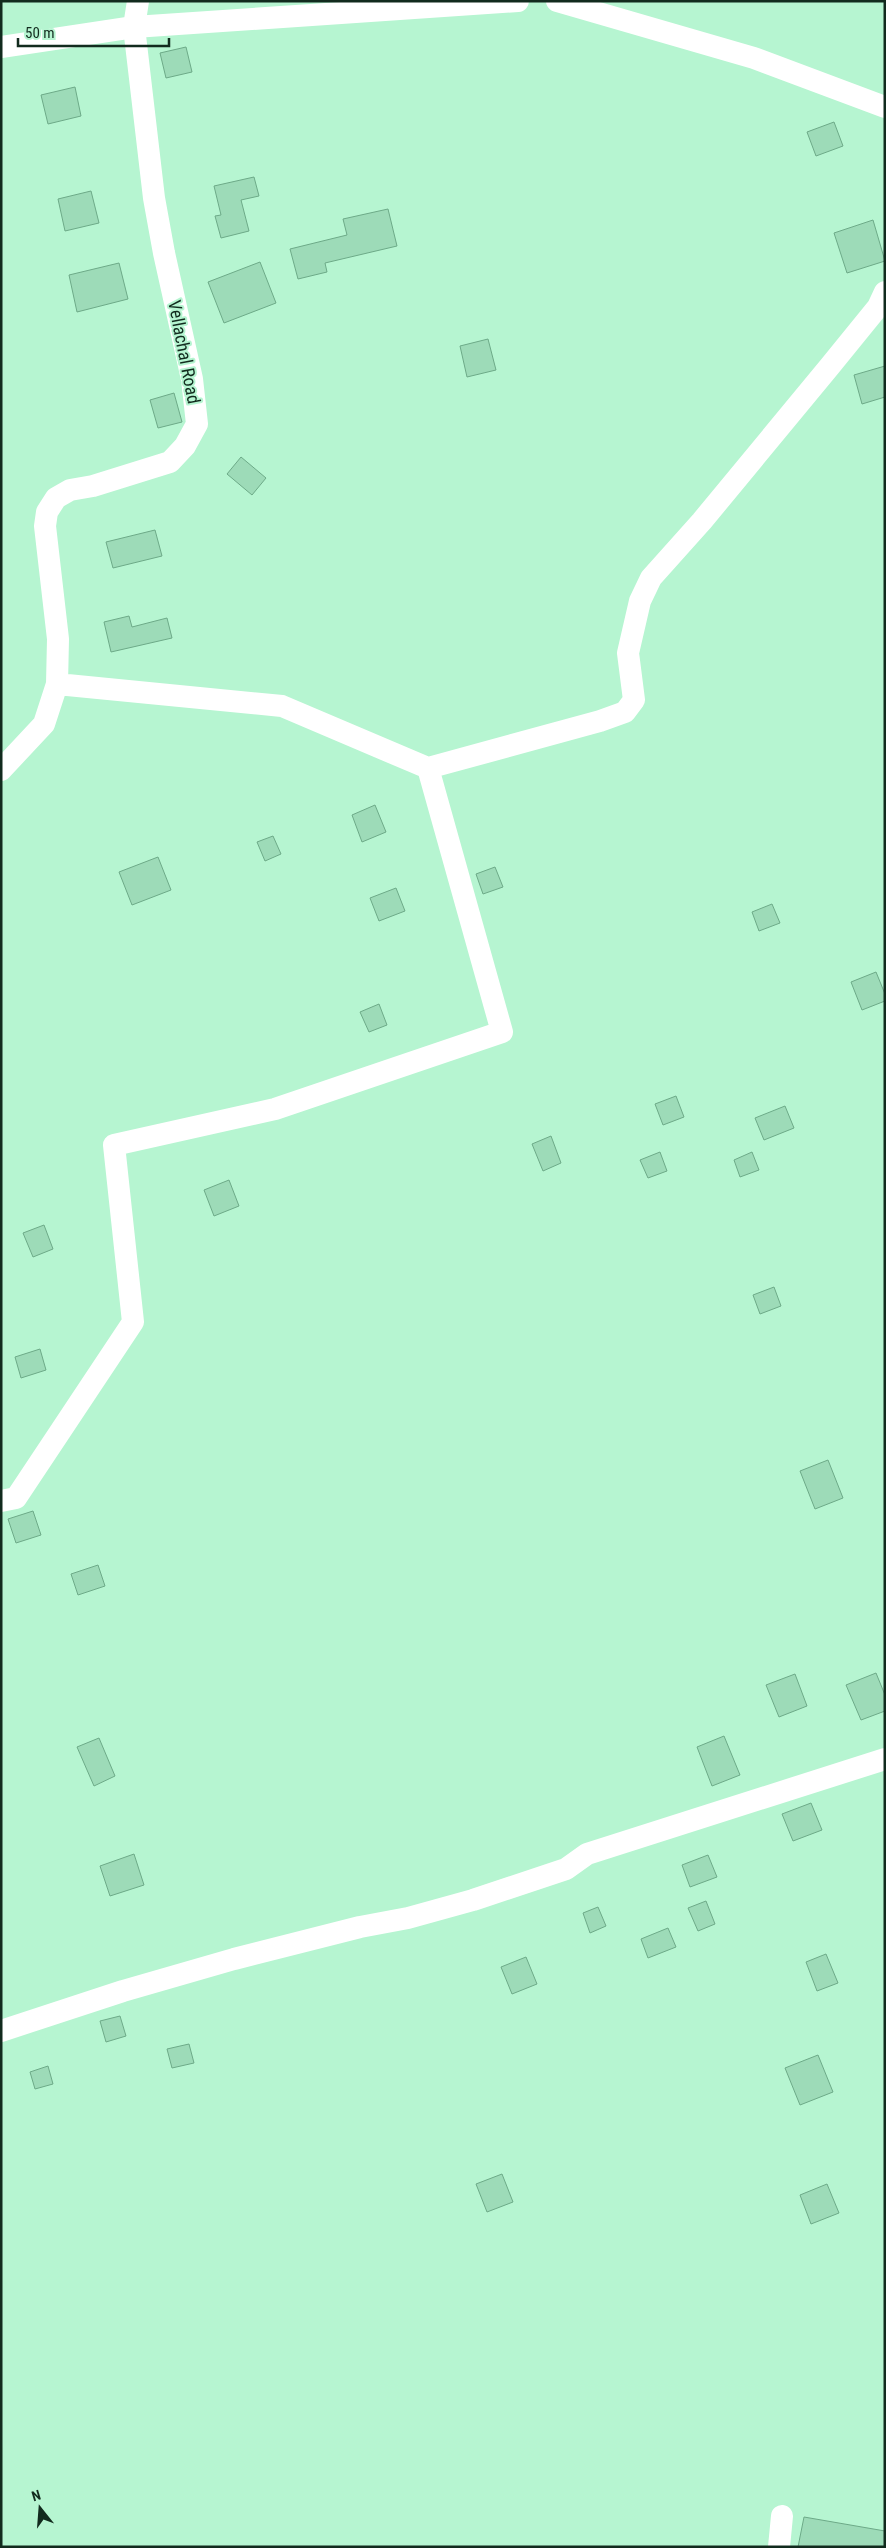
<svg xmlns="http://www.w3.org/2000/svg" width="886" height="2548" viewBox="0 0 886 2548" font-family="'Roboto Condensed',sans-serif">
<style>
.building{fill:#9ddbb8;stroke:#6daa88}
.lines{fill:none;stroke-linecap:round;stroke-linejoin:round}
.minor{stroke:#fff;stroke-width:22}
.labels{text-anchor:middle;stroke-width:4;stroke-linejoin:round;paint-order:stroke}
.street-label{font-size:18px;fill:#122b1e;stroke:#b6f5d1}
</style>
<rect width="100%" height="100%" fill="#b6f5d1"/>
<path class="building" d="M186 47 192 72 166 78 160 53Z
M75 87 81 116 48 124 41 95Z
M834 122 843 146 816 156 807 132Z
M254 177 259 196 241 200 249 231 221 238 215 216 221 215 214 186Z
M91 191 99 223 65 231 58 199Z
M388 209 397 246 325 263 327 272 298 279 290 249 347 235 343 219Z
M873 220 885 261 847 273 834 233Z
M260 262 276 303 224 323 208 282Z
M119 263 128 299 77 312 69 275Z
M488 339 496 370 467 377 460 346Z
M885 366V397L862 404 854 375Z
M174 393 182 422 158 428 150 400Z
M241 457 266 478 252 495 227 474Z
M155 530 162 556 113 568 106 542Z
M129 616 132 627 167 618 172 638 111 652 104 622Z
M375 805 386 832 362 842 352 815Z
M273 836 281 854 265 861 257 842Z
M158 857 171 890 132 905 119 872Z
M495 867 503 887 483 894 476 874Z
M396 888 405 911 379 921 370 898Z
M772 904 780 923 759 931 752 912Z
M876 972 885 994V1001L862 1010 851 982Z
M379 1004 387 1025 369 1032 360 1012Z
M676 1096 684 1117 663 1125 655 1104Z
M785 1106 794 1128 764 1140 755 1118Z
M551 1136 561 1163 543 1171 532 1144Z
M660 1152 667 1171 648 1178 640 1160Z
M752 1152 759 1170 740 1177 734 1160Z
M229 1180 239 1206 214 1216 204 1190Z
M44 1225 53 1249 33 1257 23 1233Z
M774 1287 781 1306 760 1314 753 1295Z
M40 1349 46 1370 21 1378 15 1357Z
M828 1460 843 1498 815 1509 800 1471Z
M33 1511 41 1535 16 1543 8 1519Z
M98 1565 105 1586 78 1595 71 1574Z
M876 1673 885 1695V1711L861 1720 846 1685Z
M795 1674 807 1706 779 1717 766 1685Z
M724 1736 740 1775 712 1786 697 1747Z
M99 1738 115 1776 94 1786 77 1747Z
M811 1803 822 1830 793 1841 782 1814Z
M134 1854 144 1885 110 1896 100 1866Z
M708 1855 717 1877 690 1887 682 1865Z
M706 1901 715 1924 698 1931 688 1908Z
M598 1907 606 1926 590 1933 583 1913Z
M668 1928 676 1947 648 1958 641 1939Z
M826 1954 838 1983 817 1991 806 1962Z
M526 1957 537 1984 512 1994 501 1967Z
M120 2016 126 2036 106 2042 100 2021Z
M189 2044 194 2063 172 2068 167 2049Z
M818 2055 833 2092 800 2105 785 2068Z
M48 2066 53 2084 35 2089 30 2072Z
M502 2174 513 2202 487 2212 476 2184Z
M827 2184 839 2213 811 2224 800 2195Z
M804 2517 885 2531V2547H798Z"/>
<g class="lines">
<path class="minor" d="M557 1 754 58 885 107
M1 47 134 27 518 1
M428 768 600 721 625 712 634 700 628 653 640 601 651 578 702 521 830 366 878 307 885 292
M1 770 44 724 57 684 58 639 45 526 47 512 56 498 70 490 93 486 170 462 185 446 197 424 192 379 164 253 154 198 134 27 138 1
M1 1501 16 1498 133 1322 114 1145 275 1109 502 1032 428 768 282 706 57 684
M1 2031 123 1991 234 1959 360 1927 408 1918 473 1900 566 1869 587 1854 885 1759
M779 2547 782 2516"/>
</g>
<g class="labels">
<g class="street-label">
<text transform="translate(184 352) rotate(79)" y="6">Vellachal Road</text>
</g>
</g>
<rect width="886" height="2548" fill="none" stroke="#122b1e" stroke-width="5"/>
<g transform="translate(40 2508) rotate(343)" stroke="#b6f5d1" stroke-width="4" paint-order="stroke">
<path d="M0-4L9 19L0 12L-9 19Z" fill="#122b1e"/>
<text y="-8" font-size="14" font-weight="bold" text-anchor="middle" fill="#122b1e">N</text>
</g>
<path d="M18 38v8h151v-8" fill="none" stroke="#122b1e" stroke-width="2.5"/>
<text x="25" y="38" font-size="15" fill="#122b1e" stroke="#b6f5d1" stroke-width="4" paint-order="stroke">50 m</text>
</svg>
